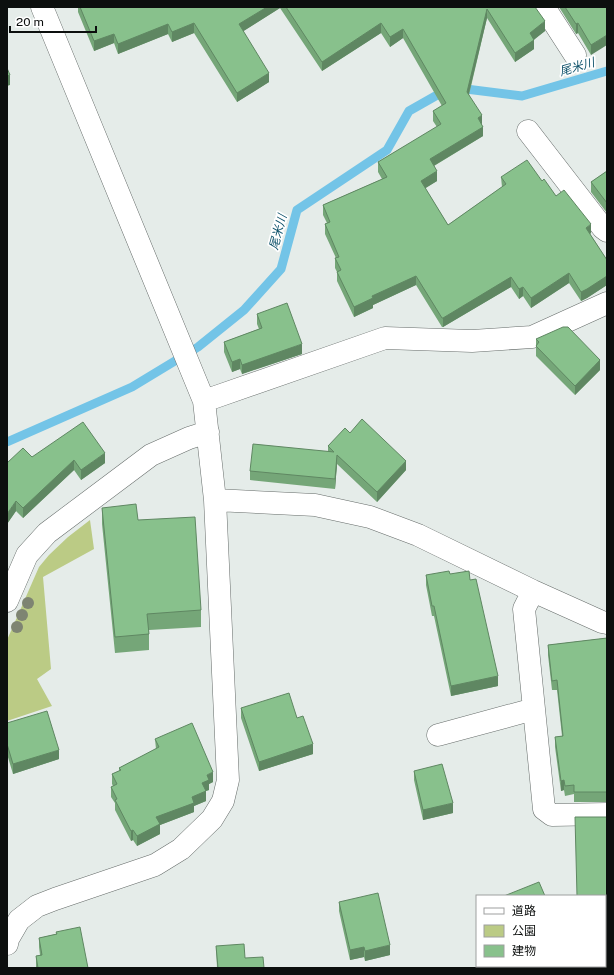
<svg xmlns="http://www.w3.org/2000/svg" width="614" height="975" viewBox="0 0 614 975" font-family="'Public Sans','Noto Sans JP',sans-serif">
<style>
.green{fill:#bbcb85}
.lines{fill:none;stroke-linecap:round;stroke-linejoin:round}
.stream{stroke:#73c4e7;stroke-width:9}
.street-casing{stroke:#666c6a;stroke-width:23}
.street{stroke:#fff;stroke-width:22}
.tree{fill:#7e8472}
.wall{fill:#75a678}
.shaded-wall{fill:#5f8762}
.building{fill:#88c18c;stroke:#5f8762}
.labels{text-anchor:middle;stroke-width:3.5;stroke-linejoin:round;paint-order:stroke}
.water-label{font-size:12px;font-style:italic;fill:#11546c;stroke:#fff}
</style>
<rect width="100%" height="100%" fill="#e5ece9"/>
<path class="green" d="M90 520 94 549 43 577 51 669 37 679 52 706 7 721V640L39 567 49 555 68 537Z"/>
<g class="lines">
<path class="stream" d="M458 88 522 96 607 71
M7 442 132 387 198 347 244 310 281 269 297 210 387 150 409 111 446 90"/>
<g class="street-casing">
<path id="street" d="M544 7 575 55
M528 131 603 228 607 231
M204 401 385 338 472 341 532 337 607 303
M215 500 315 505 370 517 418 535 533 591 602 622 607 623
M533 591 524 609 544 809 552 815 607 814
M7 601 27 555 47 533 151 455 189 438 208 432
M438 735 534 709
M7 944 8 939 19 920 37 906 55 899 155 865 181 849 212 819 223 801 228 780 215 500 204 401 42 7"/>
</g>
<use href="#street" class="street"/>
</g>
<g class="tree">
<circle cx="28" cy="603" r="6"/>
<circle cx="22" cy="615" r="6"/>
<circle cx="17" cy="627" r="6"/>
</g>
<path class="wall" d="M78 7H535L545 31 534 39V49L515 62 487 18 469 95 482 125 483 136 434 166 437 181 425 188 448 225 502 187 501 177 542 181 591 233 590 234 607 260V285L587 298 581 301 569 283 531 308 523 296 519 299 511 287 443 327H442L416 285 373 305V308L354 317 337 281V272L335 268V258H336L325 234V224L327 223 323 215V205L382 179 378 172V162L437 127 433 121V111L442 106 403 38 390 47 381 33 322 71 280 8 243 31 269 82 237 102 194 33 172 42 168 34 118 54 114 43 94 51 78 12Z
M559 7H607L591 55 578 33 576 34Z
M607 171V213L591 192V182Z
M257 314 302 354 242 374 240 369 232 372 224 352V342L259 329 257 324Z
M536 339 600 370 575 395 536 356Z
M350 433 406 470 377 502 337 464 335 489 250 480V471L328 451V446Z
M32 457 105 463 81 480 74 470 23 518 16 511 7 524Z
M102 508 138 520 201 610V627L149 630V650L115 653 102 524Z
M450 574 470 580 498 686 451 696 434 616H432L426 585V575Z
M607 638V802H574V794L565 796 564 790 561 791 555 747V737L562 736 557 690H552L548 655V645Z
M241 708 297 718 313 754 259 771 241 718Z
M7 723 59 759 13 774 7 754Z
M155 739 213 782 209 784V790L206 791V801L194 806V812L160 825V834L137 846 133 840 131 841 115 810V803L111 797V787L113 786 112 784V774L119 771V768L156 749Z
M414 771 453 813 423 820 414 780Z
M607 817V930H605V896Z
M339 902 390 955 365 961 364 957 350 960 339 911Z
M56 932 88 968H36V956L40 955 39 947V938L56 934Z
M216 946 245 958 264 968H217Z"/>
<path class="shaded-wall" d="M267 7H280V8L239 34V24Z
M487 9V18L467 101V92Z
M545 21V31L530 43V33Z
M194 23V33L172 42V32Z
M381 23V33L322 71V62Z
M578 23V33L576 34V24Z
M168 24V34L118 54V44Z
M403 29V38L390 47V37Z
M114 34V43L94 51V41Z
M607 35V45L591 55V45Z
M534 40V49L515 62V53Z
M269 73V82L237 102V93Z
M10 75V85L7 86V76Z
M482 115V125L478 118Z
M483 127V136L430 168V159Z
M437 171V181L421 191V181Z
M591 224V233L586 237V228Z
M569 273V283L531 308V298Z
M416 276V285L373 305V308L354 317V307L372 296Z
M607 276V285L587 298 581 301V292Z
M511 277V287L443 327V318Z
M523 287V296L519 299V289Z
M302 344V354L242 374V365Z
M240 359V369L232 372V362Z
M600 360V370L575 395V386Z
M105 453V463L81 480V470Z
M337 455V464L335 489V479Z
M74 460V470L23 518V508Z
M406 461V470L377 502V492Z
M16 501V511L7 524V514Z
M498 676V686L451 696V686Z
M313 744V754L259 771V762Z
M59 750V759L13 774V764Z
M213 772V782L209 784V790L202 792V783L207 775Z
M564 780V790L561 791V781Z
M206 791V801L194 806V812L160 825V834L137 846V836L156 817 192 797Z
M453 803V813L423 820V810Z
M133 830V840L131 841V831Z
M390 945V955L365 961V951Z
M364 947V957L350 960V950Z"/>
<path class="building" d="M80 7H267L239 24 269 73 237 93 194 23 172 32 168 24 118 44 114 34 94 41Z
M286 7H535L545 21 530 33 534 40 515 53 487 9 467 92 482 115 478 118 483 127 430 159 437 171 421 181 448 225 506 184 501 177 527 160 542 181 544 179 556 196 564 190 591 224 586 228 607 260V276L587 289 581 292 569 273 531 298 523 287 519 289 511 277 443 318H442L416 276 372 296 373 298 354 307 337 272 341 270 335 258 339 257 325 224 330 222 323 205 387 177 378 162 441 124 433 111 446 103 403 29 390 37 381 23 322 62Z
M565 7H607V35L591 45 578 23 576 24Z
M7 68 10 75 7 76Z
M607 171V203L591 182Z
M287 303 302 344 242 365 240 359 232 362 224 342 262 328 257 314Z
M563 327H568L600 360 575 386 536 346 539 342 536 339Z
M362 419 406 461 377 492 337 455 335 479 250 471 253 444 334 452 328 446 345 428 350 433Z
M83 422 105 453 81 470 74 460 23 508 16 501 7 514V463L23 448 32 457Z
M136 504 138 520 195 517 201 610 147 614 149 634 115 637 102 508Z
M449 571 450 574 469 571 470 580 476 579 498 676 451 686 434 606H432L426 575Z
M607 638V792H574V785L565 786 564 780 561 781 555 737 563 736 557 680 552 681 548 645Z
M289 693 297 718 303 716 313 744 259 762 241 708Z
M47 711 59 750 13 764 7 744V723Z
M192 723 213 772 207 775 209 780 202 783 206 791 192 797 194 803 156 817 160 824 137 836 133 830 131 831 115 800 117 799 111 787 117 784 112 774 121 770 119 768 159 747 155 739Z
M442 764 453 803 423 810 414 771Z
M575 817H607V921H605V896H577Z
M539 882 545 896H504Z
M378 893 390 945 365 951 364 947 350 950 339 902Z
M80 927 88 968H38L36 956 42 955 39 938 57 934 56 932Z
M244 944 245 958 263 957 264 968H218L216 946Z"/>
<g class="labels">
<g class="water-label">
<text transform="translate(577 67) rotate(-16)" y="4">尾米川</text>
<text transform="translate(278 232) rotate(-75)" y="4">尾米川</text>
</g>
</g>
<rect width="614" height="975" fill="none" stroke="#0c0f0e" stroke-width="16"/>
<rect x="476" y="895" width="130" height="72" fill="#ffffff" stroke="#9e9f9f"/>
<rect x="484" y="908" width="20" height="6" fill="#ffffff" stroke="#9e9f9f"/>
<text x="512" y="915" font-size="12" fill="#0c0f0e">道路</text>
<rect x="484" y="925" width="20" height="12" fill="#bbcb85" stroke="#9e9f9f"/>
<text x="512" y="935" font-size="12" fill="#0c0f0e">公園</text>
<rect x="484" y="945" width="20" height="12" fill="#88c18c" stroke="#9e9f9f"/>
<text x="512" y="955" font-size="12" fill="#0c0f0e">建物</text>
<path d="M10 26v6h86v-6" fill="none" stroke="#0c0f0e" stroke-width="2"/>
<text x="16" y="26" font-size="12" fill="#0c0f0e" stroke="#ffffff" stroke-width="3" paint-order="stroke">20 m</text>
</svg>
